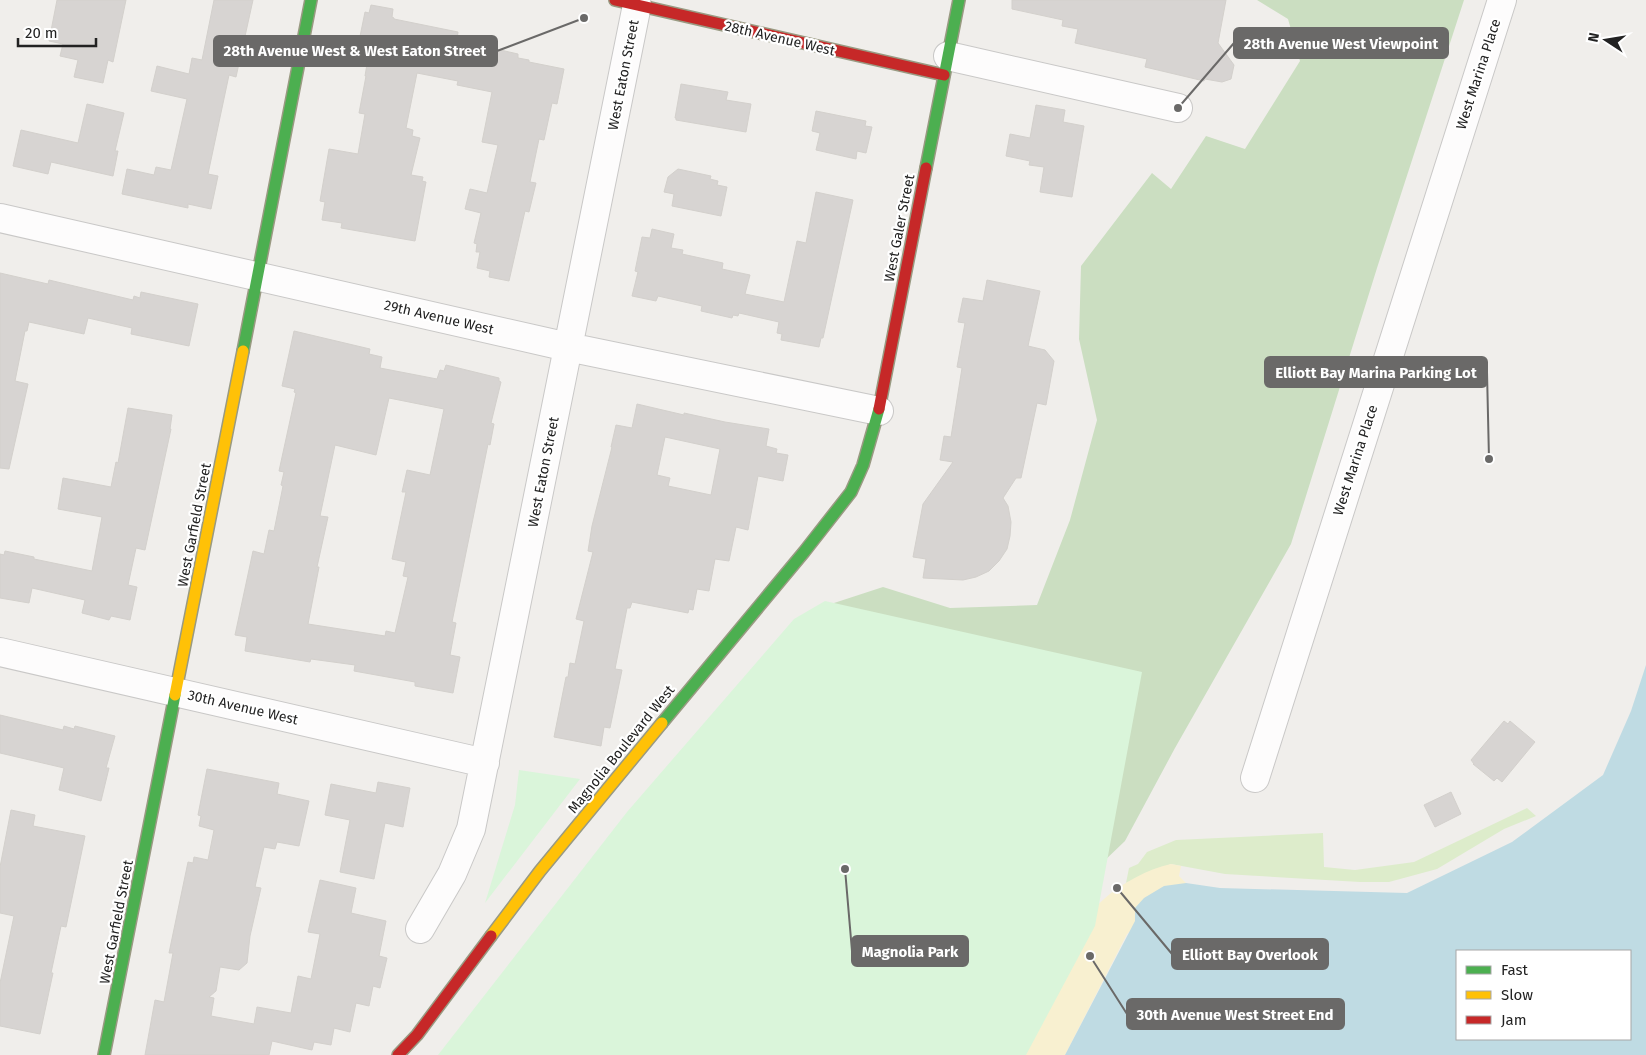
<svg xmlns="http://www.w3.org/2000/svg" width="1646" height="1055" viewBox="0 0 1646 1055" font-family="'Fira Sans',sans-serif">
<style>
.grass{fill:#ddeccb}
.forest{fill:#cbdec1}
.sand{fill:#f8f0d0}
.park{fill:#daf5da}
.water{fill:#bfdbe3;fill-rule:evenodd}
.building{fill:#d7d4d2;stroke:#d3d0cc;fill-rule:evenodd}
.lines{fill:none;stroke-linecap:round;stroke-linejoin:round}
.street-casing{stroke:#c9c8c7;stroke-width:30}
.fast-casing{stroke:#999a82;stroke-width:14}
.slow-casing{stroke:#999a82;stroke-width:14}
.jam-casing{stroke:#999a82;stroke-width:14}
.street{stroke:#fdfcfc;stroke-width:28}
.fast{stroke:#4caf50;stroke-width:11}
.slow{stroke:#ffc107;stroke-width:11}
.jam{stroke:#c62828;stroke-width:11}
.labels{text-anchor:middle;stroke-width:4.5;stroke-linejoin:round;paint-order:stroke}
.street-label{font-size:14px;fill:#222;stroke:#fff}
.leader{fill:none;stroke:#6a6968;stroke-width:2}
.callout-dot{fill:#6a6968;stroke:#fff;stroke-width:2}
.callout{fill:#6a6968;stroke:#6a6968;stroke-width:2}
.callout-label{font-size:15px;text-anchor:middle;font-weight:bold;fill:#fff}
</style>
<rect width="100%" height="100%" fill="#f0eeeb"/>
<path class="grass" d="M1527 808 1536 816 1504 829 1437 869 1389 882H1360L1225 874 1171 864 1126 883 1129 868 1138 864 1147 852 1176 840 1323 833 1324 867 1355 870 1414 862Z"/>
<path class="forest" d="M1257 0H1464L1377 268 1291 544 1175 748 1125 841 1031 931 834 603 883 587 950 608 1037 605 1070 520 1097 420 1079 339 1081 266 1152 173 1171 189 1206 136 1245 149 1300 61 1288 19Z"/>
<path class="sand" d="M1171 864 1181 866 1179 876 1186 883 1127 934 1065 1055H1010L1088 917C1093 911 1098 904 1104 899 1122 883 1148 869 1171 864Z"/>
<path class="park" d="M825 601 1142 672 1095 926 1026 1055H438L627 812 794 619Z
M519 770 580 779 485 903 515 805Z"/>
<path class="water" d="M1646 665V1055H1065L1135 921V908L1144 898 1164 886 1186 883 1220 888 1407 893 1512 842 1603 775 1631 711ZM1457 951H1630V1039H1457Z"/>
<path class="building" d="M57 0H126L113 62 108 60 103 83 74 77 78 60 60 56 63 44 49 41Z
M214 0H253L236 77 229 75 208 174 218 176 211 209 188 204V208L122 194 127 169 154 175 156 167 171 170 187 99 151 91 157 66 189 74 192 58 202 60Z
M1012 0H1226L1218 43 1234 65 1231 79 1222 82 1205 79 1204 81 1145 67 1147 59 1075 43 1078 29 1062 26 1063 20 1012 9Z
M371 5 393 9 392 17 394 18V19L458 32 457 40 518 54V58L529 60V62L564 69 557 104 552 103 544 140 539 139 530 182 536 183 529 212 525 211 509 281 489 277 490 271 477 268 480 252H476L477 244 474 243 481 213 465 209 470 189 487 193 498 145 482 142 492 92 457 85 458 81 417 73 406 128 413 130 412 136 420 138 411 175 423 177 422 181 426 182 415 241 341 228 342 223 322 220 325 202 320 201 329 149 358 154 365 114 359 113 366 76H365L368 58 356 56 365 12 369 13Z
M681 84 728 92 726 100 751 104 746 132 676 120V118H675Z
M87 104 124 113 115 151H118L113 176 51 162 48 174 13 166 21 130 78 143Z
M1036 105 1065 110 1063 122 1084 126 1072 197 1040 192 1044 167 1029 165 1030 161 1006 156 1010 134 1030 138Z
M816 111 866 121 865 126 872 127 866 153 857 151 856 159 816 150 820 133 812 131Z
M678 169 711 176 710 179 718 181 717 185 727 187 721 216 672 206 674 194 664 192 668 177Z
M816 192 853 200 823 338H821L819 347 781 340 782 334 777 333 779 322 739 313 738 316 733 315 732 318 701 311 702 306 658 296 656 301 632 296 638 272 635 271 642 237 650 238 652 229 674 234 671 248 683 250 682 254 723 263 722 269 750 275 745 294 784 302 797 241 806 243Z
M0 273 48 284 49 280 133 300 134 296 140 298 141 292 198 304 189 346 131 334 132 328 88 318 84 334 29 322 27 331H25L15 381 28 384 9 469 0 468Z
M987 280 1040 291 1028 346 1045 350 1054 361 1046 405 1037 403 1021 478H1016L1003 498 1008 506 1011 522 1010 536 1007 549 999 561 989 571 976 577 963 580 923 578 926 559 913 557 923 504 953 462 940 460 944 436 951 437 962 368 957 367 965 323 958 322 963 298 983 301Z
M294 331 370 349 369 354 382 357 380 368 437 379 440 370 444 371 446 365 499 378V381L501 382 491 423 494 424 490 445 488 444 452 622 456 623 450 655 460 657 453 693 415 686V682L354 671 355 665 311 659 310 662 245 651 247 637 235 635 253 551 264 554 269 530 274 531 283 486 281 485 284 472 279 471 296 393 294 392 295 389 282 386ZM389 398 444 409 430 475 407 470 402 492H406L392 559 406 562 403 576 408 577 395 633 386 631 385 636 308 624 319 567H317L328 517 320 516 335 445 376 455Z
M637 404 684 415V413L725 422 769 429 766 446 777 449 776 453 788 455 783 481 758 476 748 530 736 527 729 561 715 559 709 591 697 589 693 610 689 609 688 613 632 602 630 608H627L615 669 622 670 610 728 604 727 601 746 554 737 566 677H568L570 663 575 664 584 621 576 619 593 552 588 551 592 526 612 447H611L616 425 632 428ZM665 437 720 449 711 495 668 486 670 478 657 475Z
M128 408 172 415 170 429H171L145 550 136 548 128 585 137 587 130 620 111 616 109 620 82 613 85 600 32 588 29 603 0 598V554L4 555 5 551 34 557V559L92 571 102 517 58 509 63 478 111 487 116 462 118 463Z
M0 715 63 730 64 726 74 729 75 726 115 736 106 768H109L101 801 59 790 64 768 0 753Z
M1504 721 1508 724 1510 721 1535 742 1502 782 1497 778 1494 781 1473 764H1474L1471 760Z
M207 769 279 783 277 794 309 801 299 846 277 842 275 849 264 847 255 887 261 888 250 936 247 963 239 970 220 967 216 991 209 997 214 998 211 1016 254 1024 257 1007 291 1013 298 976 311 979 320 934 308 932 320 880 356 888 351 913 386 921 379 956 387 958 380 988 373 986 369 1006 356 1003 350 1032 334 1028 331 1045 314 1042 312 1050 272 1041 269 1055H145L155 1000 164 1002 173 953H169L188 862 193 863 194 857 208 860 214 830 199 826 201 816 198 815Z
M378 782 410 788 403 827 385 823 374 879 340 872 350 820 325 815 331 784 376 793Z
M1451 792 1461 814 1435 827 1424 805Z
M11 810 35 815 33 826 85 836 66 927 61 926 51 973H53L40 1034 0 1026V983L14 916 0 913V867Z"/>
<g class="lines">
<g class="street-casing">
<path id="street" d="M948 56 1178 108
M0 218 568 347 879 411
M0 652 485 763
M1255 778 1502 0
M420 929 452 874 471 829 637 5"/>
</g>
<g class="fast-casing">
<path id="fast" d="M926 168 959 0
M243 351 311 0
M662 723 804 552 851 492 863 465 879 409
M104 1055 175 695"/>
</g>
<g class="slow-casing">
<path id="slow" d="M175 695 243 351
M491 936 540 871 662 723"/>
</g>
<g class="jam-casing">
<path id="jam" d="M615 0 944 75
M879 409 926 168
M398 1055 417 1035 491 936"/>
</g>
<use href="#street" class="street"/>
<use href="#fast" class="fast"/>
<use href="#slow" class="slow"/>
<use href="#jam" class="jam"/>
</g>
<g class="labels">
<g class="street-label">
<text transform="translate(780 38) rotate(13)" y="5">28th Avenue West</text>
<text transform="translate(1478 74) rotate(-72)" y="5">West Marina Place</text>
<text transform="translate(623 75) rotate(-79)" y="5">West Eaton Street</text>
<text transform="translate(899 228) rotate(-79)" y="5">West Galer Street</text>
<text transform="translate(439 317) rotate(13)" y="5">29th Avenue West</text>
<text transform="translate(1355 460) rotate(-72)" y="5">West Marina Place</text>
<text transform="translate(543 472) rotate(-79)" y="5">West Eaton Street</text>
<text transform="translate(194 525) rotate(-79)" y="5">West Garfield Street</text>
<text transform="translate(243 707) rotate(13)" y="5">30th Avenue West</text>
<text transform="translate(621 749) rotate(-51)" y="5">Magnolia Boulevard West</text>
<text transform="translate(116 922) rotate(-79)" y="5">West Garfield Street</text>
</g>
</g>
<path class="leader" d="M1178 108L1234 43M584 18L497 51M1489 459L1487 372M845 869L852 951M1117 888L1172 954M1090 956L1127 1014"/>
<g class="callout-dot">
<circle cx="1178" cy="108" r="5"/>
<circle cx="584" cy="18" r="5"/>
<circle cx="1489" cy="459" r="5"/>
<circle cx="845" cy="869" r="5"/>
<circle cx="1117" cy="888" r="5"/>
<circle cx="1090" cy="956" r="5"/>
</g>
<g class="callout">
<rect x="1234" y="28" width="214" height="30" rx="5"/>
<rect x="214" y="36" width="283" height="30" rx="5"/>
<rect x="1265" y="357" width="222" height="30" rx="5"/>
<rect x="852" y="936" width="116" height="30" rx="5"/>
<rect x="1172" y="939" width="156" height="30" rx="5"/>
<rect x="1127" y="999" width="217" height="30" rx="5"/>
</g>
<g class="callout-label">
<text x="1341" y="49">28th Avenue West Viewpoint</text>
<text x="355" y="56">28th Avenue West &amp; West Eaton Street</text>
<text x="1376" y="378">Elliott Bay Marina Parking Lot</text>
<text x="910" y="957">Magnolia Park</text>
<text x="1250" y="960">Elliott Bay Overlook</text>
<text x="1235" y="1020">30th Avenue West Street End</text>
</g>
<rect x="1456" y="950" width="175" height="90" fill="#ffffff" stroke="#a7a7a7"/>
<rect x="1466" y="966" width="25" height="8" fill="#4caf50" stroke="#a7a7a7"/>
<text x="1501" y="975" font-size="15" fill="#222222">Fast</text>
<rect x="1466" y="991" width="25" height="8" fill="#ffc107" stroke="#a7a7a7"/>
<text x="1501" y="1000" font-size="15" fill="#222222">Slow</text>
<rect x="1466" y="1016" width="25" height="8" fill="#c62828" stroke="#a7a7a7"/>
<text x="1501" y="1025" font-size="15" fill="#222222">Jam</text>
<g transform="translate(1606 40) rotate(282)" stroke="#ffffff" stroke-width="4" paint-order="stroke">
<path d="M0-4L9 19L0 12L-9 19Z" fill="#222222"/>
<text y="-8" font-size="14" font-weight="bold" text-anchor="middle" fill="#222222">N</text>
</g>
<path d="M18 38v8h78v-8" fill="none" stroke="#222222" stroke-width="2.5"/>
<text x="25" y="38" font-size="15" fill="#222222" stroke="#ffffff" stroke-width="4" paint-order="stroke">20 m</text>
</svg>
